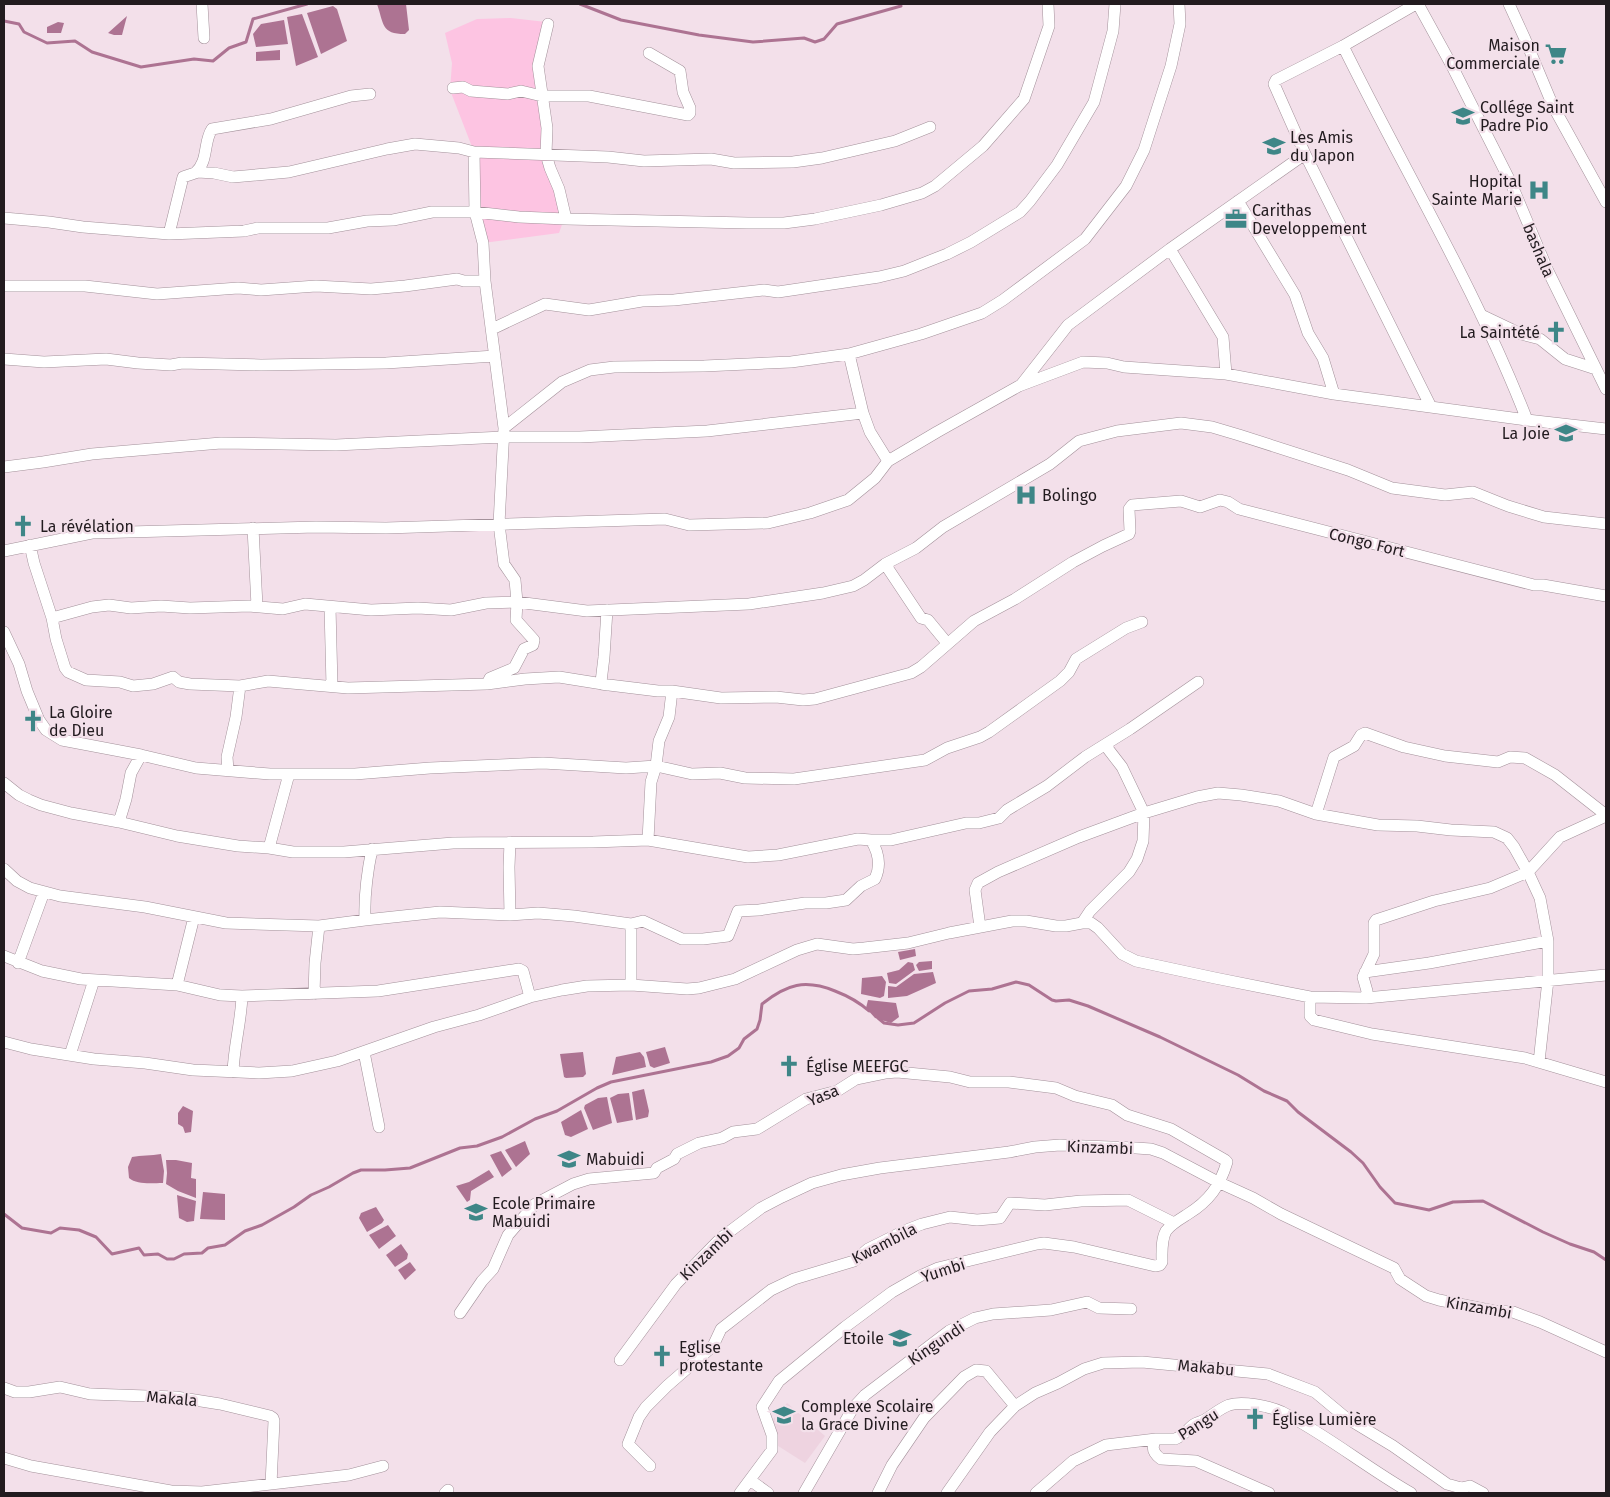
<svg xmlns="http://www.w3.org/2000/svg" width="1610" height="1497" viewBox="0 0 1610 1497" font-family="'Fira Sans',sans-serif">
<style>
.built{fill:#eed3e0}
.green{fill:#fdc4e2}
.water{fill:#ad7392}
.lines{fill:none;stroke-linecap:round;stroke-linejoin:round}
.stream{stroke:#ad7392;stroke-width:3}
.minor-casing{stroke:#a3919a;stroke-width:12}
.minor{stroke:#fff;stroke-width:11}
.labels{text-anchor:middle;stroke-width:4.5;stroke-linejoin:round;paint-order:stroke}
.poi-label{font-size:16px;fill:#221b1f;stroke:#f3e0ea;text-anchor:start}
.street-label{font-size:16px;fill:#221b1f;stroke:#f3e0ea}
</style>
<rect width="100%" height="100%" fill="#f3e0ea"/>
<path class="built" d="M787 1403 825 1436 805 1463 775 1444 770 1423Z"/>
<path class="green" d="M511 18 546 22 537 75 564 219 559 233 483 243 474 152 450 90 452 63 445 33 477 19Z"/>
<path class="water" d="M377 4H406L409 30 405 34C381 34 384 24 377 4Z
M333 6 337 9 347 41 321 54 307 13Z
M302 14 318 57 296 66 287 17Z
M127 16 122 35H114L108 33Z
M284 20 288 44 256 47 253 34 261 24Z
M58 22 64 23 61 33H47V27Z
M280 50V60L256 61V52Z
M915 949 916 956 900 960 898 952Z
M932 961V969L919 971 916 965 919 962Z
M908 962 913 963 915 970 896 984 889 983 887 973 899 970Z
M933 972 936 983 907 996 888 998V986L896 987 914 974Z
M882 976 886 982 884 996 880 998 861 994 862 978Z
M868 1000 896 1003 899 1017 891 1023 875 1018 866 1008Z
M665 1047 670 1063 654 1068 650 1066 646 1052Z
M583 1052 586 1074 583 1077 566 1078 564 1077 560 1054Z
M640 1052 644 1057 646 1067 612 1075 616 1057Z
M644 1089 649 1111 648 1117 636 1120 632 1092Z
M629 1093 633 1120 617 1123 610 1098 618 1094Z
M607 1097 612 1123 593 1130 584 1108 585 1105 598 1098Z
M183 1106 193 1111 191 1132 185 1133 183 1127 178 1124V1113Z
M581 1110 588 1129 571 1137 565 1135 561 1122Z
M525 1141 530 1154 516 1167 505 1150Z
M501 1151 512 1169 502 1177 490 1155Z
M161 1154 164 1171 163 1183C152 1183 137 1185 129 1178L128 1167 132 1157C141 1155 151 1156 161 1154Z
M166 1160H176L192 1163 191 1178 196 1179V1198L178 1191 166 1184 167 1173Z
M489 1170 494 1177 471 1191 470 1200 467 1202 456 1186 469 1182Z
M203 1192 225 1194V1220L200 1219Z
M177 1195 196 1201 194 1221 187 1222 179 1218Z
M376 1207 384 1220 382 1223 367 1232 359 1218 361 1213Z
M388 1225 396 1236 379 1249 369 1235Z
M401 1244 408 1254 407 1259 395 1267 386 1255Z
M410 1262 416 1270 405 1280 398 1270Z"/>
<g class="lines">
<path class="stream" d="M580 4 621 20 699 35 753 42 804 38 815 42 824 39 837 24 901 6
M4 21 19 24 24 32 47 43 75 41 92 52 141 67 194 59 213 61 229 48 246 42 253 19 307 4
M878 1018 884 1023 898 1025 914 1023 945 1003 969 991 992 989 1016 982 1029 985 1052 1000 1056 1001 1069 1000 1088 1006 1160 1037 1238 1075 1264 1091 1287 1101 1298 1112 1351 1152 1363 1163 1380 1187 1395 1203 1429 1210 1453 1202 1483 1201 1543 1232 1570 1244 1594 1252 1606 1260
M4 1214 22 1228 51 1233 60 1228 79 1230 96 1237 112 1254 139 1248 144 1255 158 1254 167 1259H174L184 1254 202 1253 208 1248 225 1245 245 1231 262 1225 294 1207 311 1195 329 1187 353 1173 361 1170H385L410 1168 460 1148 477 1146 502 1137 535 1119 557 1111 597 1088 611 1082 711 1062 728 1056 739 1048 744 1039 757 1029 760 1020 762 1004C787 984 805 979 835 991 848 996 859 1002 869 1011"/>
<g class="minor-casing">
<path id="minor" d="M202 4 204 38
M1416 4 1343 46 1276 80 1274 84 1305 154 1431 407
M1418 4 1452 66 1511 183 1548 271 1606 389
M1509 4 1525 39 1553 106 1606 202
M548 24 538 66 547 128 546 154 550 168 559 189 566 219
M1343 46C1404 170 1477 291 1527 420
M453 88 463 87 471 91 508 94 521 91 542 96H589L688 115 690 113V108L683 92 680 71 649 53
M474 152 475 212 483 243 485 281 504 428 499 524 504 564 515 580 517 602 516 620 534 640 533 645 524 649 514 668 490 678 487 684
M195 173C209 161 203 142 212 129L271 119 351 96 370 94
M1238 201 1295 295 1308 333 1323 358 1334 394
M4 218 49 222 83 227 169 234 244 231 258 228H328L367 221 393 220 432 212H475L519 217 566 219 748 223H784L815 219 881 205 922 193 935 186 983 146 1024 99 1049 26 1048 4
M169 234 183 177 198 172 214 173 233 177 289 172 387 149 415 144 459 148 474 152 608 157 644 161 711 159 734 163 793 162 822 158 895 141 930 127
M1170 249 1223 337 1226 374
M4 286H85L157 294 238 288 261 290 316 286 371 289 405 286 457 279 464 281H485
M1481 315 1521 334 1540 339 1565 359 1596 369
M492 329 545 304 589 310 642 301 674 300 764 290 778 292 879 277 904 271 947 254 971 242 1020 212 1030 201 1057 165 1094 102 1113 31 1115 4
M849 354 863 413
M4 359 44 362 106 359 138 363 171 365 182 363 261 365 386 363 495 356
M1021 385 1068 325 1170 249 1305 154
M504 428 562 382 590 370 614 367 704 366 791 362 849 354 921 334 982 313 1003 300 1085 239 1126 186 1144 150 1171 66 1180 24 1179 4
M4 467 43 462 92 454 221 443 336 445 503 437H580L707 431 863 413 870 432 888 461
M253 528 257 606
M30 545 34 563 52 618 56 639 65 668 68 672 86 680 120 682 133 686 153 684 173 677 179 682 190 684 240 686 268 681 348 688 487 684 525 679 559 677 609 685 658 691H672L721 698 776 697 803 700 815 699 911 673 921 667 974 621 1015 599 1073 562 1103 546 1129 534 1130 531 1129 509 1132 505 1181 501 1200 507 1220 500 1228 502 1239 509 1534 585H1543L1606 596
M4 551 92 533 316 527 386 528 665 519 689 525 768 523 810 513 848 500 875 478 888 461 937 432 1019 386 1083 362 1107 363 1124 367 1226 374 1334 394 1527 420 1606 429
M885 564 921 618 928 620 947 643
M330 607 332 686
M607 610 604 657 601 682V684L608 685
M52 618 92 607 109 605 131 608 161 606 190 608 249 606 283 609 305 604 371 610 418 608 451 610 486 603 517 602 587 611 749 604 823 593 853 586 864 580 885 564 916 548 943 527 1050 464 1079 441 1117 431 1181 423 1212 427 1239 435 1348 470 1392 488 1445 495 1473 492 1508 506 1544 517 1606 524
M4 632 19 664 27 691 39 720 46 730 62 740 141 755 196 768 270 774H355L430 768 543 763 626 768 656 766 692 774 720 773 745 778 794 779 925 760 947 748 980 737 989 732 1060 681 1069 672 1076 659 1126 628 1142 622
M228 770 227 757 236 717 240 686
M4 783 19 795 29 800 41 805 71 813 119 822 177 836 238 846 269 848 293 852H344L453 843 593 842 648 840 748 857 778 855 858 839 871 840H891L966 823H979L999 818 1007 810 1047 786 1085 757 1130 729 1198 682
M1316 814 1334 757 1354 746 1361 735 1365 733 1404 747 1445 756 1498 762 1510 757 1525 758 1555 775 1606 815
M119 822 126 799 131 773 141 755
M648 840 651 782 656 766 659 741 669 717 672 691
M269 848 289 774
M4 869 17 881 30 888 60 896 145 907 226 923 319 926 365 920 440 912 510 915 538 913 574 916 631 924 643 921 682 939H703L728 936 738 911 759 910 805 903H826L846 900 861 886 875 879C881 866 879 853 871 840
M510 915 509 867 510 842
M365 920C364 895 367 873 372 849
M1082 923 1090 911 1129 872 1137 859 1143 841 1144 813 1122 767 1105 745
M631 924V985
M980 927 975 890 978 883 998 872 1079 837 1144 813 1197 797 1218 793 1241 795 1279 801 1316 814 1378 825 1417 826 1451 830 1494 832 1507 838 1514 847 1528 872 1540 898 1548 941V980L1539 1062
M4 956 42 971 81 979 177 985 220 995 242 996 378 991 519 969 523 971 530 997
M18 963 44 892
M1365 972 1429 963 1548 941
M177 985 194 917
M314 994 315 963 319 926
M1310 997V1016L1314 1020 1372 1034 1525 1058 1606 1082
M1366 998 1367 991 1363 977 1374 954V923L1376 920 1434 901 1490 888 1528 872 1560 837 1606 816
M4 1042 31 1049 94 1059 145 1063 193 1070 259 1073 292 1071 337 1061 434 1027 479 1015 530 997 562 990 587 986 631 985 687 989 699 988 735 979 797 950 817 944 853 949 864 948 908 943 949 933 1012 921H1026L1056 926H1066L1082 923H1091L1098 928 1122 954 1136 961 1215 978 1310 997 1366 998 1606 975
M364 1052 379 1127
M70 1055 94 980
M233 1072C234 1046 241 1022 242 996
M460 1313 482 1281 493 1269 508 1235 535 1204 573 1184 589 1179 654 1173 657 1168 674 1159 677 1154 699 1143 722 1138 733 1132 757 1129 806 1099 837 1091 856 1079 885 1073 897 1072 950 1077 970 1082H1009L1056 1088 1075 1096 1112 1105 1127 1115 1171 1129 1225 1160 1227 1162C1220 1186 1209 1201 1188 1214 1180 1219 1171 1224 1166 1231 1161 1240 1162 1253 1162 1262L1160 1265 1155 1266 1074 1247 1044 1243 1037 1244 938 1268 920 1276 892 1292 845 1327 779 1381 762 1407 772 1435V1450L740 1493
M620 1360 676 1284 721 1238 761 1208 782 1197 812 1183 841 1175 880 1168 1009 1152 1035 1147 1060 1145 1136 1148 1151 1149 1163 1153 1220 1183 1253 1198 1281 1214 1394 1268 1400 1279 1426 1296 1439 1300 1494 1311 1513 1312 1540 1322 1606 1352
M4 1388 15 1392H29L60 1387 90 1394 176 1397 220 1404 270 1416 273 1418 274 1421 271 1484
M1156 1439C1151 1447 1153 1453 1161 1459L1196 1461 1269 1493
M4 1458 31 1466 171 1491 202 1492 349 1475 383 1466
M650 1466 628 1444 639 1417 646 1407 667 1386 713 1346 721 1329 771 1290 794 1279 854 1261 868 1249 904 1231 922 1224 950 1217 977 1220 1000 1218 1010 1203 1045 1205 1081 1201 1128 1200 1174 1223
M750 1480 768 1493
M445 1493 448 1490
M804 1493 853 1408 865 1395 949 1331 975 1318 993 1314 1051 1310 1087 1302 1099 1308 1131 1309
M878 1493 892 1465 924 1418 964 1377 976 1370 986 1371 1015 1406
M947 1493 990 1432 1015 1406 1035 1393 1058 1383 1084 1369 1103 1363 1142 1362 1268 1374 1315 1392 1345 1417 1393 1446 1447 1484 1461 1488 1470 1486 1483 1493
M1036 1493 1073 1461 1106 1445 1156 1439H1175C1183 1436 1186 1431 1193 1425 1197 1422 1202 1422 1206 1419 1214 1414 1221 1408 1229 1405 1243 1401 1269 1406 1282 1412 1327 1435 1367 1468 1411 1493"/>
</g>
<use href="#minor" class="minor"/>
</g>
<defs>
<g id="supermarket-bare" transform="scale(1.725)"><path d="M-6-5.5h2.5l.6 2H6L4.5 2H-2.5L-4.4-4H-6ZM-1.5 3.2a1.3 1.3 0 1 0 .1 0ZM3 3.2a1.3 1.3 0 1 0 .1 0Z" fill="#3e8687" stroke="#f3e0ea" stroke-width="2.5" paint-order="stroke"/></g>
<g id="school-bare" transform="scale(1.725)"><path d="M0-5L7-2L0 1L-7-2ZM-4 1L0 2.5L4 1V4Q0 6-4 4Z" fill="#3e8687" stroke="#f3e0ea" stroke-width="2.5" paint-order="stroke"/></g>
<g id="university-bare" transform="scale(1.725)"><path d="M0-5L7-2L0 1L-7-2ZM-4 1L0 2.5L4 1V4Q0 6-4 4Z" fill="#3e8687" stroke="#f3e0ea" stroke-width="2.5" paint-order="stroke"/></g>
<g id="hospital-bare" transform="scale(1.725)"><path d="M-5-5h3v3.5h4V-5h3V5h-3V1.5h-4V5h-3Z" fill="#3e8687" stroke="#f3e0ea" stroke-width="2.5" paint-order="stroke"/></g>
<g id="office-bare" transform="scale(1.725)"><path d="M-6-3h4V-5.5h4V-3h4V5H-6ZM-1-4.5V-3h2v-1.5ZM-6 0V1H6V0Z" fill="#3e8687" stroke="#f3e0ea" stroke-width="2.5" paint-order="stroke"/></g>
<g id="church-bare" transform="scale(1.725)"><path d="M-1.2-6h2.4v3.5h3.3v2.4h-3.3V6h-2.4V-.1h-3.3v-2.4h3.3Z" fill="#3e8687" stroke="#f3e0ea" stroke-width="2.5" paint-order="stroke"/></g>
</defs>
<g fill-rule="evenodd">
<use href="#supermarket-bare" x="1556" y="54"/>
<use href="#school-bare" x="1463" y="116"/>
<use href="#university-bare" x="1274" y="146"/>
<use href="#hospital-bare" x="1539" y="190"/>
<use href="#office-bare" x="1236" y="219"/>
<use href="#church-bare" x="1556" y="332"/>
<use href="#school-bare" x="1566" y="433"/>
<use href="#hospital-bare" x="1026" y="495"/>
<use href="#church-bare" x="23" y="526"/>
<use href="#church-bare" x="33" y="721"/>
<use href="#church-bare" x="789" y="1066"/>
<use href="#school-bare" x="569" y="1159"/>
<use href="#school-bare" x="476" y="1212"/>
<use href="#school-bare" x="900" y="1338"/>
<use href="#church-bare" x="662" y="1356"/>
<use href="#school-bare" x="784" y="1415"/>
<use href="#church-bare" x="1255" y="1419"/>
</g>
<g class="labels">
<g class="poi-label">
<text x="1540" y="51" text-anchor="end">Maison<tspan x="1540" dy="18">Commerciale</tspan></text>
<text x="1480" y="113">Collége Saint<tspan x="1480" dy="18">Padre Pio</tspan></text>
<text x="1290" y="143">Les Amis<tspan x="1290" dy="18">du Japon</tspan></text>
<text x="1522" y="187" text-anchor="end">Hopital<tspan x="1522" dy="18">Sainte Marie</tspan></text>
<text x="1252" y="216">Carithas<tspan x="1252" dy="18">Developpement</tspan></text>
<text x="1540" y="338" text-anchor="end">La Saintété</text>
<text x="1550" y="439" text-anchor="end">La Joie</text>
<text x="1042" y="501">Bolingo</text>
<text x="40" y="532">La révélation</text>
<text x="49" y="718">La Gloire<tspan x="49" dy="18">de Dieu</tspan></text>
<text x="806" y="1072">Église MEEFGC</text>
<text x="586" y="1165">Mabuidi</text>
<text x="492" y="1209">Ecole Primaire<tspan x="492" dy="18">Mabuidi</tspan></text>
<text x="884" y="1344" text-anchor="end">Etoile</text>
<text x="679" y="1353">Eglise<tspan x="679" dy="18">protestante</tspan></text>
<text x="801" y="1412">Complexe Scolaire<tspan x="801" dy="18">la Grace Divine</tspan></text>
<text x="1272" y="1425">Église Lumière</text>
</g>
<g class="street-label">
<text transform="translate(1539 250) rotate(67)" y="6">bashala</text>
<text transform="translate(1367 542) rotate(14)" y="6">Congo Fort</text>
<text transform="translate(823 1095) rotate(-22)" y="6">Yasa</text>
<text transform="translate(1100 1147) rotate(2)" y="6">Kinzambi</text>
<text transform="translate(884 1243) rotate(-27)" y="6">Kwambila</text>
<text transform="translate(706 1254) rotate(-44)" y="6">Kinzambi</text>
<text transform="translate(943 1270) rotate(-18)" y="6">Yumbi</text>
<text transform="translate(1479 1307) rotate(10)" y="6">Kinzambi</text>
<text transform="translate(936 1343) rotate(-34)" y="6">Kingundi</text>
<text transform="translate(1206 1367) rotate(5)" y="6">Makabu</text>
<text transform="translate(172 1398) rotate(5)" y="6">Makala</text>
<text transform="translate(1198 1424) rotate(-32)" y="6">Pangu</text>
</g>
</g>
<rect width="1610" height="1497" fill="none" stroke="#221b1f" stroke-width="10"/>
</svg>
